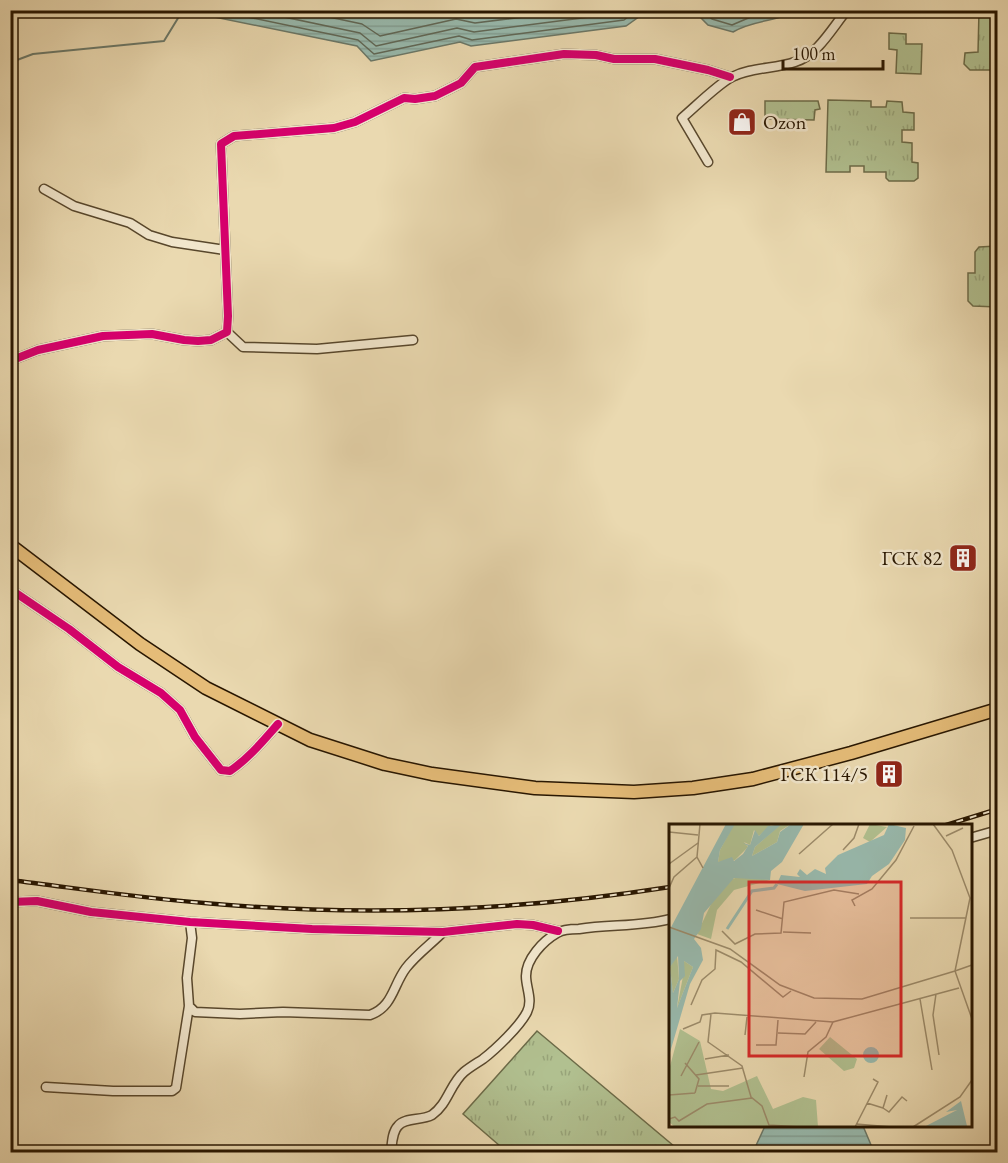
<svg xmlns="http://www.w3.org/2000/svg" width="1008" height="1163" viewBox="0 0 1008 1163" font-family="'EB Garamond',serif">
<style>
.grass{fill:url(#grass-tufts);stroke:#6c6b48;stroke-width:1.5}
.water{fill:url(#water-rules);stroke:#6b7868;stroke-width:1.5}
.lines{fill:none;stroke-linecap:round;stroke-linejoin:round}
.shore{stroke:#606857;stroke-width:1.5}
.stream{stroke:#6b7868;stroke-width:2}
.street-casing{stroke:#58472c;stroke-width:11}
.primary-casing{stroke:#281600;stroke-width:15}
.street{stroke:#f1e6cc;stroke-width:8}
.primary{stroke:#e5bc78;stroke-width:12}
.rail-casing{stroke:#281600;stroke-width:4.5}
.rail{stroke:#f1e6cc;stroke-width:2;stroke-dasharray:7;stroke-linecap:butt}
.cycleway-casing{stroke:#f1e6cc;stroke-width:11}
.cycleway{stroke:#d6006c;stroke-width:8}
.labels{text-anchor:middle;stroke-width:5;stroke-linejoin:round;paint-order:stroke}
.poi-label{font-size:20px;fill:#281600;stroke:#f1e6cc;text-anchor:end}
.inset-river{fill:none;stroke:#98baae;stroke-width:3}
.inset-road{fill:none;stroke:#9c8b6a;stroke-width:1.5}
.view{fill:#d62828;fill-opacity:0.15;stroke:#d62828;stroke-width:3}
.inset-edge{fill:none;stroke:#281600;stroke-width:3}
</style>
<defs>
<pattern id="grass-tufts" width="24" height="20" patternUnits="userSpaceOnUse" patternTransform="scale(1.5)"><rect width="24" height="20" fill="#b1c090"/><path d="M3 7l-1-3M5 7V3M7 7l1-3M15 17l-1-3M17 17v-4M19 17l1-3" fill="none" stroke="#98a47a"/></pattern>
<pattern id="water-rules" width="6" height="5" patternUnits="userSpaceOnUse" patternTransform="scale(1.5)"><rect width="6" height="5" fill="#98baae"/><path d="M0 2.5h6" fill="none" stroke="#839f94"/></pattern>
</defs>
<rect width="100%" height="100%" fill="#ead9b0"/>
<filter id="stains"><feTurbulence type="fractalNoise" baseFrequency=".00333" numOctaves="4"/><feColorMatrix values="0 0 0 0 .2 0 0 0 0 .09 0 0 0 0 .02 0 0 0 .5 -.17"/></filter>
<radialGradient id="worn" r=".72"><stop offset=".6" stop-color="#630" stop-opacity="0"/><stop offset="1" stop-color="#630" stop-opacity=".3"/></radialGradient>
<path class="grass" d="M979 11H997V70H970L964 64 965 53 978 52Z
M889 33 906 34V44H922L921 74 896 73 897 50 889 49Z
M828 100 871 101V107H886L887 101 902 102 903 112 914 113V130H902V142L912 143V162L918 163V178L914 181H889L886 178V172H864V166H850V172H826Z
M765 101H818L820 109 815 110 814 120 765 119Z
M997 246V307L973 306 968 301V273H975V252L979 247Z
M537 1031 681 1152H507L463 1114Z"/>
<path class="water" d="M185 11H795C779 22 754 19 733 32L708 25 696 13 643 14 626 26 471 46 460 42 371 61 357 46Z
M765 1126H863L874 1152H753Z"/>
<g class="lines">
<path class="shore" d="M214 10 358 40 374 54 459 36 472 40 624 20 637 10
M251 10 360 33 376 46 457 28 474 32 621 13 624 10
M296 10 362 24 380 36 456 19 475 23 579 10
M702 10 712 19 732 25 753 16 784 10"/>
<path class="stream" d="M10 68 17 60 33 54 164 41 183 10"/>
<g class="street-casing">
<path id="street" d="M708 162 682 118C694 108 719 83 732 77 751 67 775 69 795 62 818 55 832 28 847 10
M44 189 74 206 130 223 149 235 172 242 225 250
M227 332 243 347 317 349 413 340
M10 361 38 350 103 336 152 334 184 340 198 341 211 340 227 332 228 316 221 144 234 136 334 128 355 122 404 98 415 99 435 96 461 83 475 67 564 54 596 55 614 59H655L708 70 730 77
M10 589 69 629 118 667 161 693 180 710 195 737 221 770 230 771C249 758 263 741 278 724
M970 838 998 830
M10 902 37 901 91 912 190 922 312 929 443 932 517 924 533 925 558 931
M189 1006 195 1012 240 1014 283 1012 370 1015C393 1007 393 985 406 968 416 955 431 944 443 932
M46 1087 113 1091H172L176 1088 189 1006 187 978 192 938 190 922
M391 1152C392 1144 392 1132 398 1126 405 1117 421 1121 432 1115 448 1104 450 1084 464 1072 470 1067 477 1063 483 1059 496 1049 520 1026 527 1012 533 1000 526 988 526 976 526 959 543 941 557 933 563 929 573 929 579 929 609 924 641 927 670 919"/>
</g>
<g class="primary-casing">
<path id="primary" d="M10 545 140 644 206 688 310 740 385 764 432 774 535 788 634 792 693 788 753 779 851 753 998 709"/>
</g>
<use href="#street" class="street"/>
<use href="#primary" class="primary"/>
<g class="rail-casing">
<path id="rail" d="M943 826 998 809
M10 880C75 888 139 898 204 903 359 917 517 911 670 887"/>
</g>
<use href="#rail" class="rail"/>
<g class="cycleway-casing">
<path id="cycleway" d="M10 361 38 350 103 336 152 334 184 340 198 341 211 340 227 332 228 316 221 144 234 136 334 128 355 122 404 98 415 99 435 96 461 83 475 67 564 54 596 55 614 59H655L708 70 730 77
M10 589 69 629 118 667 161 693 180 710 195 737 221 770 230 771C249 758 263 741 278 724
M10 902 37 901 91 912 190 922 312 929 443 932 517 924 533 925 558 931"/>
</g>
<use href="#cycleway" class="cycleway"/>
</g>
<defs>
<g id="shop-square" transform="scale(1.5)"><rect x="-9" y="-9" width="18" height="18" rx="4" fill="#8f2418" stroke="#f1e6cc"/><path d="M-5-2.5h2.3a2.7 3.5 0 0 1 5.4 0H5L5.5 6h-11ZM-1.5-2.5h3a1.5 2.3 0 0 0-3 0Z" fill="#fff"/></g>
<g id="building-square" transform="scale(1.5)"><rect x="-9" y="-9" width="18" height="18" rx="4" fill="#8f2418" stroke="#f1e6cc"/><path d="M-4-6H4V6H1V3H-1V6H-4ZM-2.5-4.3h1.7v1.8h-1.7ZM.8-4.3h1.7v1.8H.8ZM-2.5-1h1.7V.8h-1.7ZM.8-1h1.7V.8H.8Z" fill="#fff"/></g>
</defs>
<g fill-rule="evenodd">
<use href="#shop-square" x="742" y="122"/>
<use href="#building-square" x="963" y="558"/>
<use href="#building-square" x="889" y="774"/>
</g>
<g class="labels">
<g class="poi-label">
<text x="763" y="129" text-anchor="start">Ozon</text>
<text x="942" y="565">ГСК 82</text>
<text x="868" y="781">ГСК 114/5</text>
</g>
</g>
<g transform="translate(669 824)">
<rect width="303" height="303" fill="#ead9b0"/>
<path d="M8 131 10 155 4 169 1 143ZM15 137 24 143 8 184 15 147 13 138ZM161 213 188 235 185 244 175 247 150 225Z" fill="#b1c090"/>
<path d="M65 0H103L90 12 85 6 81 21 75 18 79 23 66 36 49 38 51 26ZM112 0H122L111 7 108 18 83 32 86 23ZM201 0 218 3 201 18 194 14ZM73 52 101 56 65 66 48 86 42 115 28 110 43 78 63 55Z" fill="#b1c090"/>
<path d="M11 205 31 217 42 265 54 267 88 252 104 285 134 273 147 276 149 303H6L0 298V246Z" fill="#b1c090"/>
<path d="M57 0H66L51 26 49 38 63 33 65 37 74 30 79 22 74 19 81 21 86 6 90 12 99 2 113 0 86 23 83 32 108 18 111 8 122 0H135L113 38 102 47 101 56 65 54 35 89 32 105 25 115 32 124 34 136 21 160 0 232V107ZM9 132 10 155 4 169 1 143ZM15 137 24 143 8 184 11 157 16 152ZM220 0 237 4 236 16 220 40 203 52 198 60 136 67 108 60 112 51 131 53 128 50 131 45 138 51 146 45 157 50 156 44 169 31 215 11ZM194 231a8 8 0 1 1 16 0a8 8 0 1 1-16 0ZM292 277 298 302 255 303 288 286 277 288Z" fill="#98baae" fill-rule="evenodd"/>
<path class="inset-river" d="M58 105 83 67 105 64 108 60"/>
<path class="inset-road" d="M31 0 28 33 34 44M232 0H252M264 0 283 26 301 74 286 147 303 195M0 8 29 11M277 12 294 4M174 26 185 14 190 0M130 30 164 0M0 40 29 19M0 64 5 53 28 33M186 82 183 76 203 65 227 36 245 2M87 86 114 95M241 94H297M0 103 61 125 111 161 145 174 193 175 286 147M53 107 66 120 86 110 112 109 115 78 165 66 190 70M114 108 142 109M286 147 303 141M267 170 264 191 270 231M251 175 263 246M22 181 33 156 46 145 47 126 72 138 114 173 122 167M42 190 39 218 73 242 82 273 93 282 100 301 131 303M14 205 31 198 33 191 46 189 164 198M109 209 136 210 147 198M76 211 78 193M87 221H107L109 196M36 235 60 231M16 239 30 255 26 269M27 251 74 244M12 252 30 218M135 253 139 228 157 213 164 198 290 164M29 262H60M0 271 26 269M198 279 214 284 218 271M214 284 220 288 233 273 238 277M0 295 6 293 10 297 38 280 83 274M187 300 223 303M82 303H100M186 303 209 258 204 255M244 303 291 273 303 256"/>
<path class="view" d="M80 58H232V232H80Z"/>
<rect width="303" height="303" class="inset-edge"/>
</g>
<rect width="1008" height="1163" fill="none" stroke="#ead9b0" stroke-width="36"/>
<rect x="12" y="12" width="984" height="1139" fill="none" stroke="#281600" stroke-width="3"/>
<rect x="18" y="18" width="972" height="1127" fill="none" stroke="#281600" stroke-width="1.5"/>
<path d="M783 60v9h100v-9" fill="none" stroke="#281600" stroke-width="3"/>
<text x="792" y="60" font-size="18" fill="#281600" stroke="#f1e6cc" stroke-width="4.5" paint-order="stroke">100 m</text>
<rect width="100%" height="100%" filter="url(#stains)"/>
<rect width="100%" height="100%" fill="url(#worn)"/>
</svg>
